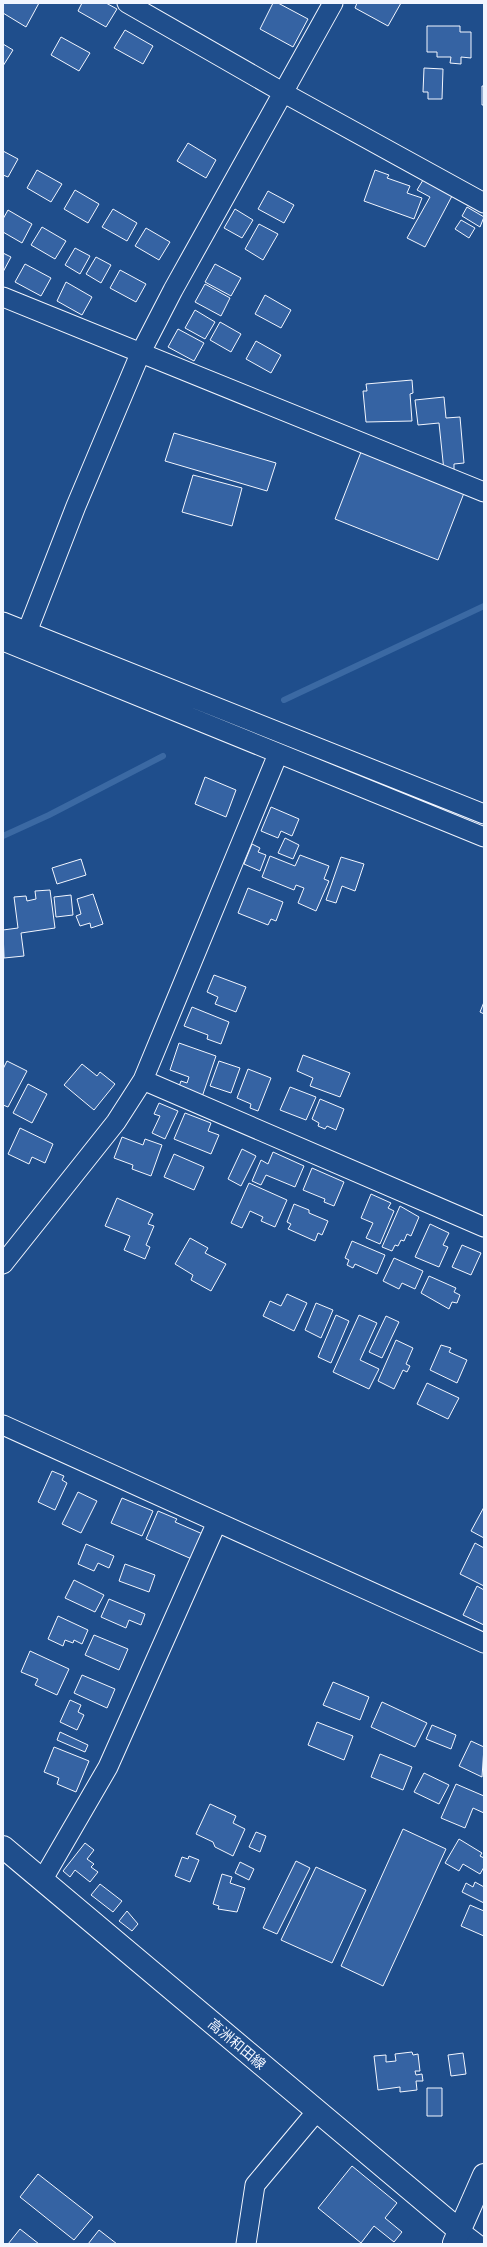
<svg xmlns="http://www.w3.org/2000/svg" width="487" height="2247" viewBox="0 0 487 2247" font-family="Helvetica,'Noto Sans JP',sans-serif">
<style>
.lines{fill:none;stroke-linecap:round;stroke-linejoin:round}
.stream{stroke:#3b69a3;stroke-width:6}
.building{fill:#3563a3;stroke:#f2f6ff}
.street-casing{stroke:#f2f6ff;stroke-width:21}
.secondary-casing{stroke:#f2f6ff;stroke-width:24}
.street{stroke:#1f4e8c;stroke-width:19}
.secondary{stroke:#1f4e8c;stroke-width:22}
.labels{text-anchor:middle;stroke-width:3;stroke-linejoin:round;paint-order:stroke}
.street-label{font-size:14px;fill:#f2f6ff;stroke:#1f4e8c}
</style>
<rect width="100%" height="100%" fill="#1f4e8c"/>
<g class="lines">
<path class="stream" d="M284 700 484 606
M3 836 49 815 163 756"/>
</g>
<path class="building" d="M3 3H39L26 27 3 13Z
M82 3H106L117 9 106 27 78 11Z
M273 3H278L308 19 293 47 260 29Z
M357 3H401L388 26 355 8Z
M427 26H460V32H471V58L461 57V64L450 63 451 57H437V52H427Z
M125 30 153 46 143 64 114 48Z
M61 37 90 53 79 71 51 55Z
M3 44 13 50 3 66Z
M424 68 443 69 442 99H428V92H423Z
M482 86H484V105H482Z
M188 143 216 160 206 178 177 161Z
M3 151 18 159 8 177 3 175Z
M37 170 62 184 51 202 27 188Z
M375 170 389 175 387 178 410 186 407 193 422 198 414 219 364 201Z
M423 180 452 196 425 247 407 238 430 197 417 190Z
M75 190 99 204 88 223 64 209Z
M268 191 294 205 284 223 258 209Z
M467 207 484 217 480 227 462 216Z
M113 209 137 223 127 241 102 227Z
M235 209 253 220 242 238 224 228Z
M8 210 32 224 22 243 3 232V219Z
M461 220 475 228 469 238 455 229Z
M259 224 278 234 263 260 245 249Z
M42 227 66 241 55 259 31 245Z
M146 228 170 242 159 260 135 246Z
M75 248 90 256 80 274 65 265Z
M3 253 11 257 3 272Z
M96 257 111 265 101 283 86 274Z
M25 264 51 278 41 296 15 282Z
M215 264 241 278 231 296 205 282Z
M120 270 146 284 136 302 110 288Z
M66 282 92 297 82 315 57 301Z
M205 284 230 298 221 316 195 302Z
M265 295 291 310 281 328 255 314Z
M195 310 215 322 205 339 185 328Z
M220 322 241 334 231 352 210 340Z
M178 329 204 343 194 361 168 347Z
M256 341 281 355 271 373 246 359Z
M412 380 413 393 410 394 412 421 366 422 363 391H367L366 384Z
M444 397 446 418 460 417 464 463 454 464V470L444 471 439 423 418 425 415 400Z
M174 433 276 463 267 491 165 461Z
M361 452 464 493 438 560 335 519Z
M193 475 242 488 232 526 182 512Z
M205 777 236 790 226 817 195 804Z
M271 807 299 819 292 836 281 831 278 838 261 831Z
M285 838 299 845 293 859 278 853Z
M252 844 260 848 258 852 266 855 260 871 244 864Z
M300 855 329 866 324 879 329 881 316 911 298 903 304 888 296 885 294 890 262 877 270 856 295 866Z
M341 857 364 864 355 891 342 886 336 903 326 900Z
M81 859 86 875 57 884 52 868Z
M248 888 283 902 276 921 271 919 268 925 238 913Z
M50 890 55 928 21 933 24 956 4 958 3 930 18 928 14 897 26 896 27 901 36 899 35 891Z
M93 894 103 924 91 928 90 923 80 926 76 916 81 914 77 899Z
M71 895 73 915 56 917 54 897Z
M214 975 246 987 236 1012 215 1004 218 997 207 992Z
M484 1002V1014L480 1012Z
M192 1007 229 1022 221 1044 207 1039 208 1035 184 1026Z
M179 1043 216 1056 202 1097 178 1089 181 1081 187 1083 189 1077 170 1070Z
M303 1055 350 1073 340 1097 310 1086 313 1078 297 1071Z
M7 1061 27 1071 8 1107 3 1105V1069Z
M219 1061 240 1068 231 1093 210 1086Z
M82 1064 97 1076 100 1072 115 1084 94 1110 64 1085Z
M248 1069 271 1078 258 1111 250 1108 251 1104 237 1098Z
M28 1084 47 1094 32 1123 13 1113Z
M290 1087 316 1097 306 1120 280 1110Z
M320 1099 344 1109 336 1130 327 1126 325 1129 318 1126 319 1123 312 1119Z
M159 1103 178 1111 165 1139 152 1133 160 1116 154 1114Z
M185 1113 211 1123 208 1131 219 1135 211 1154 174 1139Z
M20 1128 53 1144 45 1163 32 1157 29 1164 8 1154Z
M122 1137 143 1145 145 1139 162 1145 151 1176 132 1169 133 1165 114 1158Z
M242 1149 256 1156 241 1186 228 1179Z
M273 1152 304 1166 295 1187 266 1175 261 1185 252 1181 261 1160 268 1164Z
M174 1154 204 1167 194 1190 164 1177Z
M312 1168 344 1182 334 1206 324 1202 325 1199 303 1190Z
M249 1183 287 1200 275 1227 261 1221 263 1217 250 1211 242 1228 231 1223Z
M371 1194 391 1203 388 1208 394 1211 380 1244 366 1238 373 1223 361 1218Z
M117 1198 153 1214 148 1224 154 1226 146 1245 150 1247 145 1259 124 1250 130 1236 105 1226Z
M294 1204 309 1210V1213L328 1221 322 1235 318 1233 315 1241 288 1229 291 1224 287 1222Z
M400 1206 419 1217 411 1236 407 1234 404 1241 401 1240 398 1246 395 1245 392 1251 382 1247Z
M430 1224 449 1233 443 1245 448 1247 439 1267 415 1257Z
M190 1238 208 1248 205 1253 226 1264 211 1291 191 1280 193 1275 175 1264Z
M352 1241 385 1255 377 1274 355 1264 353 1268 347 1265 349 1260 345 1258Z
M462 1245 481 1253 471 1275 452 1267Z
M394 1258 423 1271 415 1289 402 1283 399 1289 383 1281Z
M429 1276 456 1288 454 1292 460 1295 457 1303 452 1302 449 1309 421 1293Z
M287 1294 307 1303 294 1331 263 1316 270 1301 281 1306Z
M316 1303 333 1310 321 1338 305 1330Z
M336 1315 349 1321 331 1363 318 1357Z
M359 1315 377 1323 360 1360 379 1369 369 1389 333 1372Z
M386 1316 399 1322 382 1358 369 1352Z
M396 1340 413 1348 406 1364 410 1366 407 1372 403 1370 394 1389 378 1381Z
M441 1345 451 1348 449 1352 467 1360 457 1383 430 1370Z
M427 1383 459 1398 448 1419 417 1404Z
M52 1471 64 1476 62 1480 67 1483 55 1510 38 1502Z
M78 1492 97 1501 81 1533 62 1524Z
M122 1498 153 1511 142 1536 111 1523Z
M484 1507V1538L471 1531Z
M158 1511 177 1519 175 1522 205 1535 194 1560 146 1539Z
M475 1543 484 1548V1586L460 1574Z
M86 1544 114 1556 109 1568 98 1563 94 1571 78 1564Z
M125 1564 155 1575 149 1592 119 1581Z
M74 1580 104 1595 95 1612 65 1598Z
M477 1586 484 1590V1625L463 1615Z
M109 1599 145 1614 141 1625 129 1620 126 1628 101 1617Z
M58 1616 88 1630 82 1644 74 1640 73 1643 65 1640 63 1646 48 1639Z
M94 1635 128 1649 119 1670 85 1655Z
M30 1651 69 1669 57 1695 35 1685 38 1679 21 1672Z
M82 1675 115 1689 107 1708 74 1693Z
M333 1682 369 1697 360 1720 323 1705Z
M70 1700 81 1705 78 1712 84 1715 77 1730 60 1722Z
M382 1702 427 1723 415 1747 371 1727Z
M317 1722 353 1736 344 1760 308 1745Z
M432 1725 456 1735 451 1749 426 1739Z
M60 1732 88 1745 85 1752 57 1740Z
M471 1741 484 1747 482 1777 459 1766Z
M54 1747 89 1761 76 1792 57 1784 59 1778 44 1772Z
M380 1754 412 1767 403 1790 371 1777Z
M424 1773 449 1785 439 1804 414 1792Z
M456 1784 484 1796V1813L473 1808 465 1828 441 1818Z
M210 1804 236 1816 233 1823 245 1829 233 1856 215 1847 213 1842 196 1834Z
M403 1829 446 1849 383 1986 341 1966Z
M256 1832 266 1836 260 1852 249 1847Z
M459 1839 482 1853 480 1856 484 1858V1867L480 1874 463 1864 459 1871 445 1863Z
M85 1843 94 1850 87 1859 94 1864 91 1867 98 1872 90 1882 75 1870 70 1877 63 1871Z
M189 1856 199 1860 190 1882 175 1876 182 1857 188 1859Z
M296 1861 310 1868 277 1934 263 1928Z
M240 1862 254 1869 249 1880 235 1873Z
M316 1867 366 1890 332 1963 281 1940Z
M222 1874 232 1877 230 1883 245 1888 237 1912 218 1909 219 1906 213 1904Z
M475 1882 484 1887V1903L462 1892 466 1883 473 1887Z
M100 1884 122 1901 113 1912 91 1895Z
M470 1905 484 1911V1936L461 1926Z
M127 1911 138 1924 132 1931 119 1921Z
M412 2052 413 2055 418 2054 420 2071H415L416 2075 422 2074 423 2081H416L417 2090 400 2092V2087L378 2090 374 2056 386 2055V2062L396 2061 395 2054Z
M463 2053 466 2074 451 2076 448 2055Z
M427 2088H442V2116H427Z
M352 2166 397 2203 385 2218 402 2232 394 2242 374 2226 361 2243 318 2208Z
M38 2174 93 2217 74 2240 20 2197Z
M20 2229 39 2244H8Z
M99 2230 117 2244H88Z"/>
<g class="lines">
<g class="street-casing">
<path id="street" d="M127 3 284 93 484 203
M3 297 484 492
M3 622 484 814
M27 632 76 506 140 354 173 290 333 3
M3 641 484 837
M143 1080 484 1227
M3 1264 116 1122 143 1080 278 754
M3 1425 484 1643
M43 1879 108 1767 217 1522
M460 2231 477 2244
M246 2244 255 2185 317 2111"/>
</g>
<g class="secondary-casing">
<path id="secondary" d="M3 1847 460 2231
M454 2243 484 2175"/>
</g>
<use href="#street" class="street"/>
<use href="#secondary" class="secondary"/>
</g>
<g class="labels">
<g class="street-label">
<text transform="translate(237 2044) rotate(40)" y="5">高洲和田線</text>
</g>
</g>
<rect width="487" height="2247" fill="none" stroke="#f2f6ff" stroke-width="8"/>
</svg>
